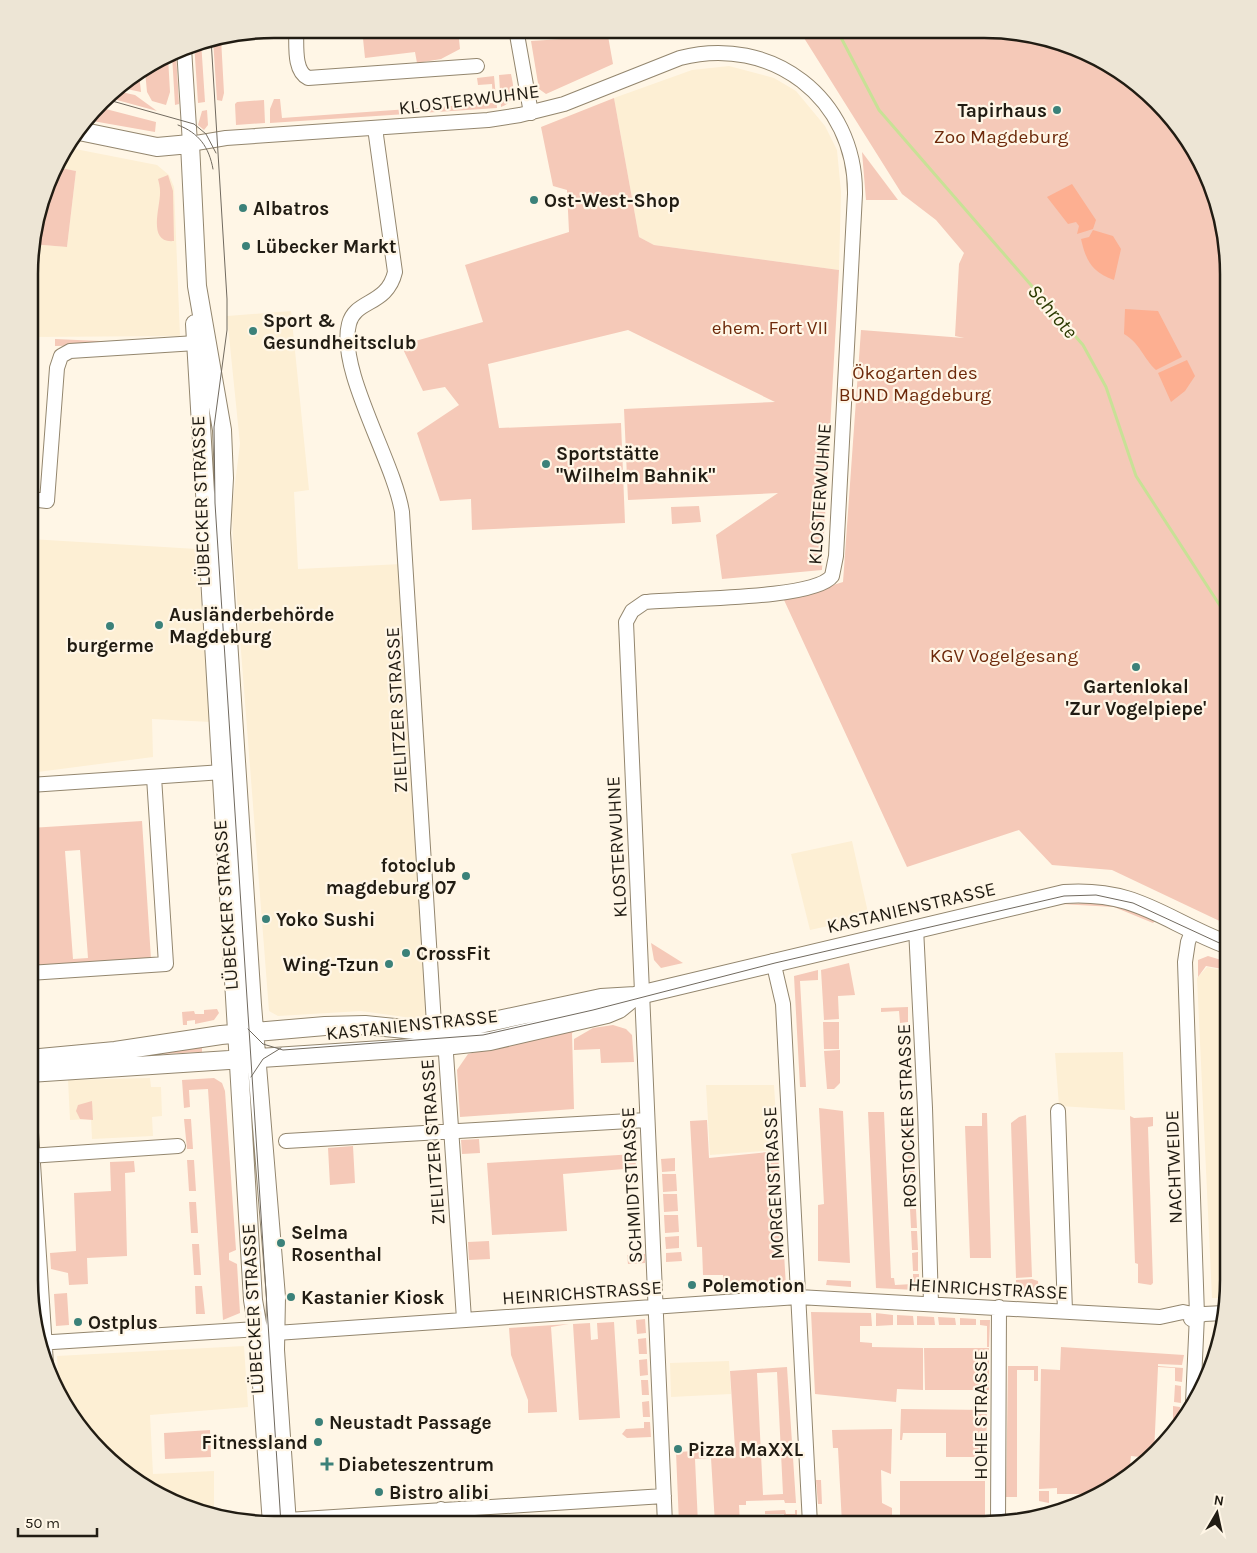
<svg xmlns="http://www.w3.org/2000/svg" width="1257" height="1553" viewBox="0 0 1257 1553" font-family="Karla,sans-serif">
<style>
.built{fill:#fdefd4}
.green{fill:#f5c9b8;fill-rule:evenodd}
.forest{fill:#fdaf91}
.lines{fill:none;stroke-linecap:round;stroke-linejoin:round}
.stream{stroke:#c8e196;stroke-width:3}
.minor-casing{stroke:#93866e;stroke-width:16}
.major-casing{stroke:#93866e;stroke-width:20}
.minor{stroke:#fff;stroke-width:14}
.major{stroke:#fff;stroke-width:18}
.tram{stroke:#716a5f;stroke-width:1}
.poi-dot{fill:#3b8179;stroke:#fff6e6;stroke-width:2}
.labels{text-anchor:middle;stroke-width:4.5;stroke-linejoin:round;paint-order:stroke}
.street-label{font-size:19px;fill:#211c13;stroke:#fff6e6}
.poi-label{font-size:19px;font-weight:bold;fill:#211c13;stroke:#fff6e6;text-anchor:start}
.park-label{font-size:19px;fill:#6d290a;stroke:#fff6e6}
.water-label{font-size:20px;font-style:italic;fill:#2c3a02;stroke:#fff6e6}
.rim{fill:none;stroke:#211c13;stroke-width:2.5}
</style>
<rect width="100%" height="100%" fill="#fff6e6"/>
<path class="built" d="M535 30H661L535 38Z
M729 66 774 78 796 91 825 126 837 150 841 192 839 270 654 245 639 237 614 98 692 70Z
M65 147 157 165 169 175 174 187 180 336 31 337V244L67 247 76 171 56 167Z
M291 311 309 490 294 492 298 569 402 564 428 1017 419 1019 361 1011 278 1016 269 1011 233 548 232 507 240 444 227 316Z
M30 539 197 549 211 722 152 719 153 757 30 773Z
M852 841 869 917 810 930 791 854Z
M1207 967 1228 971 1227 1298H1212L1197 978Z
M1123 1052 1125 1110 1059 1106 1055 1053Z
M150 1078 151 1087H161L162 1116 152 1117 153 1136 92 1139 91 1119 70 1120 68 1080Z
M706 1085H774L778 1150 710 1155Z
M244 1346 248 1407 150 1415 153 1474 214 1471V1515L195 1511 138 1483 100 1452 59 1396 57 1356Z
M729 1361 731 1394 671 1397 670 1363Z"/>
<path class="green" d="M362 29H458L460 49 441 59 417 63 415 52 365 58Z
M799 30 1015 31 1077 47 1120 70 1167 112 1196 152 1220 211 1228 274V925L1112 870 1052 865 1019 830 907 867 784 600 843 582 861 330 964 338 955 336 959 264 964 253 936 220 902 194Z
M608 36 613 64 546 94 539 89 531 41Z
M221 38 224 93 222 101 217 100 213 39Z
M201 41 205 102 198 103 194 42Z
M176 53 179 104 175 105 172 55Z
M168 57 170 92 166 105 152 101 147 92 145 71Z
M139 74 141 92 117 87Z
M511 74C514 88 517 101 501 107L499 75Z
M494 76 497 108 270 123V109L274 99H280L282 118 493 103 492 84 478 85 477 78Z
M112 90 135 95 157 111 106 97Z
M614 98 639 237 654 245 839 270 822 570 722 579 716 535 778 493 628 500 624 409 775 402 628 330 488 364 499 428 621 423 625 523 472 530 471 499 440 501 417 433 459 405 445 387 423 391 401 345 483 322 465 265 569 232 567 190 553 186 541 127Z
M264 100 265 123 236 125 235 104 237 102Z
M98 107 156 122 155 132 87 120Z
M207 110 208 125 204 130 198 125 202 111Z
M862 152 898 200H866Z
M56 167 76 171 67 247 31 244Z
M168 175 173 191 174 241C146 244 161 206 160 191 160 187 159 183 158 179Z
M55 339 100 341V345L55 346Z
M699 506 701 522 672 524 671 507Z
M142 821 151 959 29 966 30 828ZM80 850 88 958 73 959 65 851Z
M1093 903 1124 908 1155 921 1153 923 1114 907 1060 904Z
M651 943 683 963 661 968 654 960Z
M1208 956 1228 962V970L1206 966 1198 977V960Z
M849 963 855 995 838 996 839 1019 824 1020 821 970Z
M818 970V980L800 981 806 1087H800L794 976Z
M908 1007V1022L900 1023 899 1011 881 1012V1008Z
M217 1009 219 1013 214 1020 195 1024V1020L187 1021V1025H183L182 1012 194 1011 195 1014H204V1010Z
M823 1022H839V1049H824Z
M585 1025 572 1033 574 1109 460 1117 457 1070 468 1054Z
M613 1025 626 1029 632 1035 634 1062 601 1063 600 1049 574 1050V1039L593 1028Z
M900 1026H908L909 1051H903Z
M202 1044V1052L140 1055Z
M840 1050V1083L834 1089H827L824 1051Z
M214 1078 222 1083 225 1091 236 1250 229 1253V1260L237 1264 240 1313 223 1320 208 1089 189 1090 190 1107 184 1108 182 1080Z
M92 1101 93 1120 80 1119 76 1111 78 1105Z
M819 1108 843 1111 850 1263 818 1261V1205L824 1204Z
M868 1112H884L891 1278H894L895 1285 913 1284V1274H919V1287L915 1290 876 1288Z
M982 1113H987L991 1258H970L965 1126H982Z
M1026 1115 1032 1277 1016 1278 1011 1123 1019 1117Z
M1130 1116 1134 1118 1153 1117V1126L1148 1127 1153 1283 1151 1285 1138 1283V1264L1135 1263Z
M184 1119H191L193 1149H187Z
M707 1120 709 1158 778 1151 786 1287 723 1292V1275H703L702 1247H697L690 1121Z
M912 1122 913 1142H907L906 1123Z
M479 1139 480 1153 462 1154 461 1140Z
M907 1145H913L914 1161 908 1162Z
M353 1146 355 1183 330 1185 328 1148Z
M635 1154 636 1168 563 1174 567 1231 492 1235 487 1163Z
M675 1158V1171L662 1172 661 1159Z
M187 1160H194L196 1191H189Z
M134 1161 135 1172 125 1173 127 1256 87 1258 88 1284 69 1285 68 1273 51 1269 50 1253 76 1251 74 1193 111 1191 110 1162Z
M914 1164 915 1185H910L909 1165Z
M662 1174H676L677 1191 663 1192Z
M909 1189H915L916 1206 910 1207Z
M663 1194H677L678 1211 664 1212Z
M189 1202H196L198 1233H191Z
M910 1209H916L917 1228H911Z
M664 1215H678L679 1232 665 1233Z
M911 1231H917L918 1250H912Z
M679 1236V1248L666 1249 665 1237Z
M489 1241 490 1259 469 1260 468 1242Z
M192 1244H199L201 1275H194Z
M681 1252 682 1261 666 1262V1253Z
M918 1252V1271H913L912 1253Z
M645 1254V1263L628 1264 627 1255Z
M1032 1279 1038 1281 1039 1293H1045V1297L1016 1296V1280Z
M827 1280 851 1281V1287L826 1285Z
M195 1286H202L205 1314H196Z
M67 1293 69 1325 56 1326 54 1294Z
M811 1312 871 1313 872 1326H860V1342L872 1343V1347L923 1348V1390L897 1389 896 1402 815 1394Z
M876 1313 893 1315V1325L876 1326Z
M897 1315 913 1316 914 1325H897Z
M917 1316 934 1317 935 1325H917Z
M938 1317 955 1318 956 1325H939Z
M960 1318 976 1319V1325H960Z
M645 1319 646 1333 637 1334 636 1320Z
M980 1320H990L989 1347H987V1326L980 1325Z
M614 1322 620 1418 579 1420 573 1324 590 1323 591 1340 598 1339 597 1323Z
M569 1324 551 1327 557 1412 528 1413V1400L511 1355 509 1328Z
M646 1338 647 1354H639L638 1339Z
M1061 1347 1184 1355 1182 1365 1158 1364V1366L1183 1368 1182 1382 1175 1381V1368L1158 1367 1154 1453 1150 1458 1131 1456 1129 1474 1098 1494H1057V1488L1039 1489 1041 1369 1060 1370Z
M924 1348H989V1390H925Z
M647 1359 648 1375 640 1376 639 1360Z
M1008 1366H1038V1381H1034V1370H1017V1497H1006Z
M787 1367 796 1503H785L784 1500 746 1501V1505H739L740 1524H715L711 1458 695 1459 698 1524H679L676 1452 735 1449 730 1371ZM777 1372 783 1494 763 1495 757 1373Z
M641 1380H648L649 1395H642Z
M1175 1385 1181 1386V1403L1174 1402Z
M649 1401 650 1417H643L642 1402Z
M1173 1406 1180 1407 1179 1424 1173 1423Z
M901 1409 987 1410 986 1457H946V1433H903L902 1440H900Z
M644 1422H650L651 1437 627 1438 622 1434 626 1429 644 1428Z
M892 1429 891 1474 881 1470 882 1503 892 1508V1524H842L838 1448H833L832 1430Z
M210 1430 211 1457 165 1459 164 1433Z
M816 1480H821L822 1504H818Z
M900 1481H985V1522L900 1521Z
M1039 1491H1049V1503L1039 1501Z
M785 1510 786 1514H795V1510H797V1524H784V1514H765V1511Z
M508 1516 509 1524H454V1519Z"/>
<path class="forest" d="M1072 184 1096 220 1093 229 1077 234 1079 226 1076 222 1068 224 1047 197Z
M1093 230 1113 236 1121 249 1114 280C1092 272 1086 261 1081 239L1089 237Z
M1125 309 1158 311 1182 357 1156 370C1143 358 1140 343 1124 334Z
M1187 360 1195 376 1185 391 1171 402 1158 373Z"/>
<g class="lines">
<path class="stream" d="M837 30 879 110 1083 345 1106 387 1136 476 1228 618"/>
<g class="minor-casing">
<path id="minor" d="M296 29C297 43 293 71 308 78L477 66
M516 29 531 113
M184 48 190 144 226 138 488 120 520 115 564 104 680 58C771 34 856 98 855 194L836 556 832 576C814 600 680 598 645 602L632 611 626 622 665 1524
M375 128 395 272C387 306 355 299 349 324 337 370 394 461 402 512L434 1024 446 1054 464 1319
M30 499 47 501 57 368 61 356 70 351 196 343
M30 785 223 772
M916 928 925 1108 931 1303
M773 961 783 1004 810 1524
M29 973 166 964 154 777
M29 1102 46 1364
M1058 1111 1065 1311
M286 1141 647 1120
M29 1156 178 1146
M1191 1319 1204 1314 1224 1313
M276 1333 798 1297 1160 1317 1183 1312 1197 1315
M37 1343 258 1329
M1193 1403 1197 1315 1185 962 1188 942 1193 929
M441 1509 442 1524
M287 1520 664 1496
M998 1524 999 1307"/>
</g>
<g class="major-casing">
<path id="major" d="M79 131 157 147 190 144 197 286 222 430 224 478 221 533 252 1005 276 1297 275 1350 287 1524
M195 324 253 1300 258 1329 272 1524
M29 1059 115 1051 221 1035 325 1026 365 1025 415 1030 470 1026 601 998 635 996 1064 894C1138 889 1164 921 1228 945
M29 1073 444 1046 490 1041 607 1014 619 1009 635 996"/>
</g>
<use href="#minor" class="minor"/>
<use href="#major" class="major"/>
<path class="tram" d="M211 39 227 299V330L214 427 215 503 281 1524
M105 99 194 124 206 134 216 153
M178 125C199 133 209 147 213 169
M248 1029 263 1044 283 1050 483 1035 593 1010 775 963 1064 896 1096 895 1133 903 1228 947
M251 1077 263 1059 281 1048"/>
</g>
<g class="poi-dot">
<circle cx="1057" cy="110" r="5"/>
<circle cx="534" cy="200" r="5"/>
<circle cx="243" cy="208" r="5"/>
<circle cx="246" cy="246" r="5"/>
<circle cx="253" cy="331" r="5"/>
<circle cx="546" cy="464" r="5"/>
<circle cx="159" cy="625" r="5"/>
<circle cx="110" cy="626" r="5"/>
<circle cx="1136" cy="667" r="5"/>
<circle cx="466" cy="876" r="5"/>
<circle cx="266" cy="919" r="5"/>
<circle cx="406" cy="953" r="5"/>
<circle cx="389" cy="964" r="5"/>
<circle cx="281" cy="1243" r="5"/>
<circle cx="692" cy="1285" r="5"/>
<circle cx="291" cy="1297" r="5"/>
<circle cx="78" cy="1322" r="5"/>
<circle cx="319" cy="1422" r="5"/>
<circle cx="318" cy="1442" r="5"/>
<circle cx="678" cy="1449" r="5"/>
<path d="M324.5 1456.5h5v5h5v5h-5v5h-5v-5h-5v-5h5z"/>
<circle cx="379" cy="1492" r="5"/>
</g>
<g class="labels">
<g class="street-label">
<text transform="translate(469 99) rotate(-7)" y="7">KLOSTERWUHNE</text>
<text transform="translate(819 494) rotate(-86)" y="7">KLOSTERWUHNE</text>
<text transform="translate(200 501) rotate(-92)" y="7">LÜBECKER STRASSE</text>
<text transform="translate(396 710) rotate(-93)" y="7">ZIELITZER STRASSE</text>
<text transform="translate(616 847) rotate(-93)" y="7">KLOSTERWUHNE</text>
<text transform="translate(225 905) rotate(-94)" y="7">LÜBECKER STRASSE</text>
<text transform="translate(911 907) rotate(-13)" y="7">KASTANIENSTRASSE</text>
<text transform="translate(412 1024) rotate(-6)" y="7">KASTANIENSTRASSE</text>
<text transform="translate(906 1116) rotate(-92)" y="7">ROSTOCKER STRASSE</text>
<text transform="translate(432 1142) rotate(-94)" y="7">ZIELITZER STRASSE</text>
<text transform="translate(1173 1167) rotate(-92)" y="7">NACHTWEIDE</text>
<text transform="translate(773 1183) rotate(-93)" y="7">MORGENSTRASSE</text>
<text transform="translate(631 1185) rotate(-93)" y="7">SCHMIDTSTRASSE</text>
<text transform="translate(988 1288) rotate(3)" y="7">HEINRICHSTRASSE</text>
<text transform="translate(582 1292) rotate(-4)" y="7">HEINRICHSTRASSE</text>
<text transform="translate(252 1309) rotate(-93)" y="7">LÜBECKER STRASSE</text>
<text transform="translate(980 1415) rotate(-90)" y="7">HOHE STRASSE</text>
</g>
<g class="poi-label">
<text x="1047" y="117" text-anchor="end">Tapirhaus</text>
<text x="544" y="207">Ost-West-Shop</text>
<text x="253" y="215">Albatros</text>
<text x="256" y="253">Lübecker Markt</text>
<text x="263" y="327">Sport &amp;<tspan x="263" dy="22">Gesundheitsclub</tspan></text>
<text x="556" y="460">Sportstätte<tspan x="556" dy="22">"Wilhelm Bahnik"</tspan></text>
<text x="169" y="621">Ausländerbehörde<tspan x="169" dy="22">Magdeburg</tspan></text>
<text x="110" y="652" text-anchor="middle">burgerme</text>
<text x="1136" y="693" text-anchor="middle">Gartenlokal<tspan x="1136" dy="22">'Zur Vogelpiepe'</tspan></text>
<text x="456" y="872" text-anchor="end">fotoclub<tspan x="456" dy="22">magdeburg 07</tspan></text>
<text x="276" y="926">Yoko Sushi</text>
<text x="416" y="960">CrossFit</text>
<text x="379" y="971" text-anchor="end">Wing-Tzun</text>
<text x="291" y="1239">Selma<tspan x="291" dy="22">Rosenthal</tspan></text>
<text x="702" y="1292">Polemotion</text>
<text x="301" y="1304">Kastanier Kiosk</text>
<text x="88" y="1329">Ostplus</text>
<text x="329" y="1429">Neustadt Passage</text>
<text x="308" y="1449" text-anchor="end">Fitnessland</text>
<text x="688" y="1456">Pizza MaXXL</text>
<text x="338" y="1471">Diabeteszentrum</text>
<text x="389" y="1499">Bistro alibi</text>
</g>
<g class="park-label">
<text x="1001" y="143">Zoo Magdeburg</text>
<text x="770" y="334">ehem. Fort VII</text>
<text x="915" y="379">Ökogarten des<tspan x="915" dy="22">BUND Magdeburg</tspan></text>
<text x="1004" y="662">KGV Vogelgesang</text>
</g>
<g class="water-label">
<text transform="translate(1053 311) rotate(49)" y="7">Schrote</text>
</g>
</g>
<path d="M0 0H1257V1553H0ZM274 38H984A236 236 0 0 1 1220 274V1280A236 236 0 0 1 984 1516H274A236 236 0 0 1 38 1280V274A236 236 0 0 1 274 38Z" fill="#ede5d5" fill-rule="evenodd"/>
<path class="rim" d="M274 38H984A236 236 0 0 1 1220 274V1280A236 236 0 0 1 984 1516H274A236 236 0 0 1 38 1280V274A236 236 0 0 1 274 38Z"/>
<g transform="translate(1217 1513) rotate(9)" stroke="#fff6e6" stroke-width="4" paint-order="stroke">
<path d="M0-4L9 19L0 12L-9 19Z" fill="#211c13"/>
<text y="-8" font-size="14" font-weight="bold" text-anchor="middle" fill="#211c13">N</text>
</g>
<path d="M18 1528v8h79v-8" fill="none" stroke="#211c13" stroke-width="2.5"/>
<text x="25" y="1528" font-size="15" fill="#211c13" stroke="#fff6e6" stroke-width="4" paint-order="stroke">50 m</text>
</svg>
